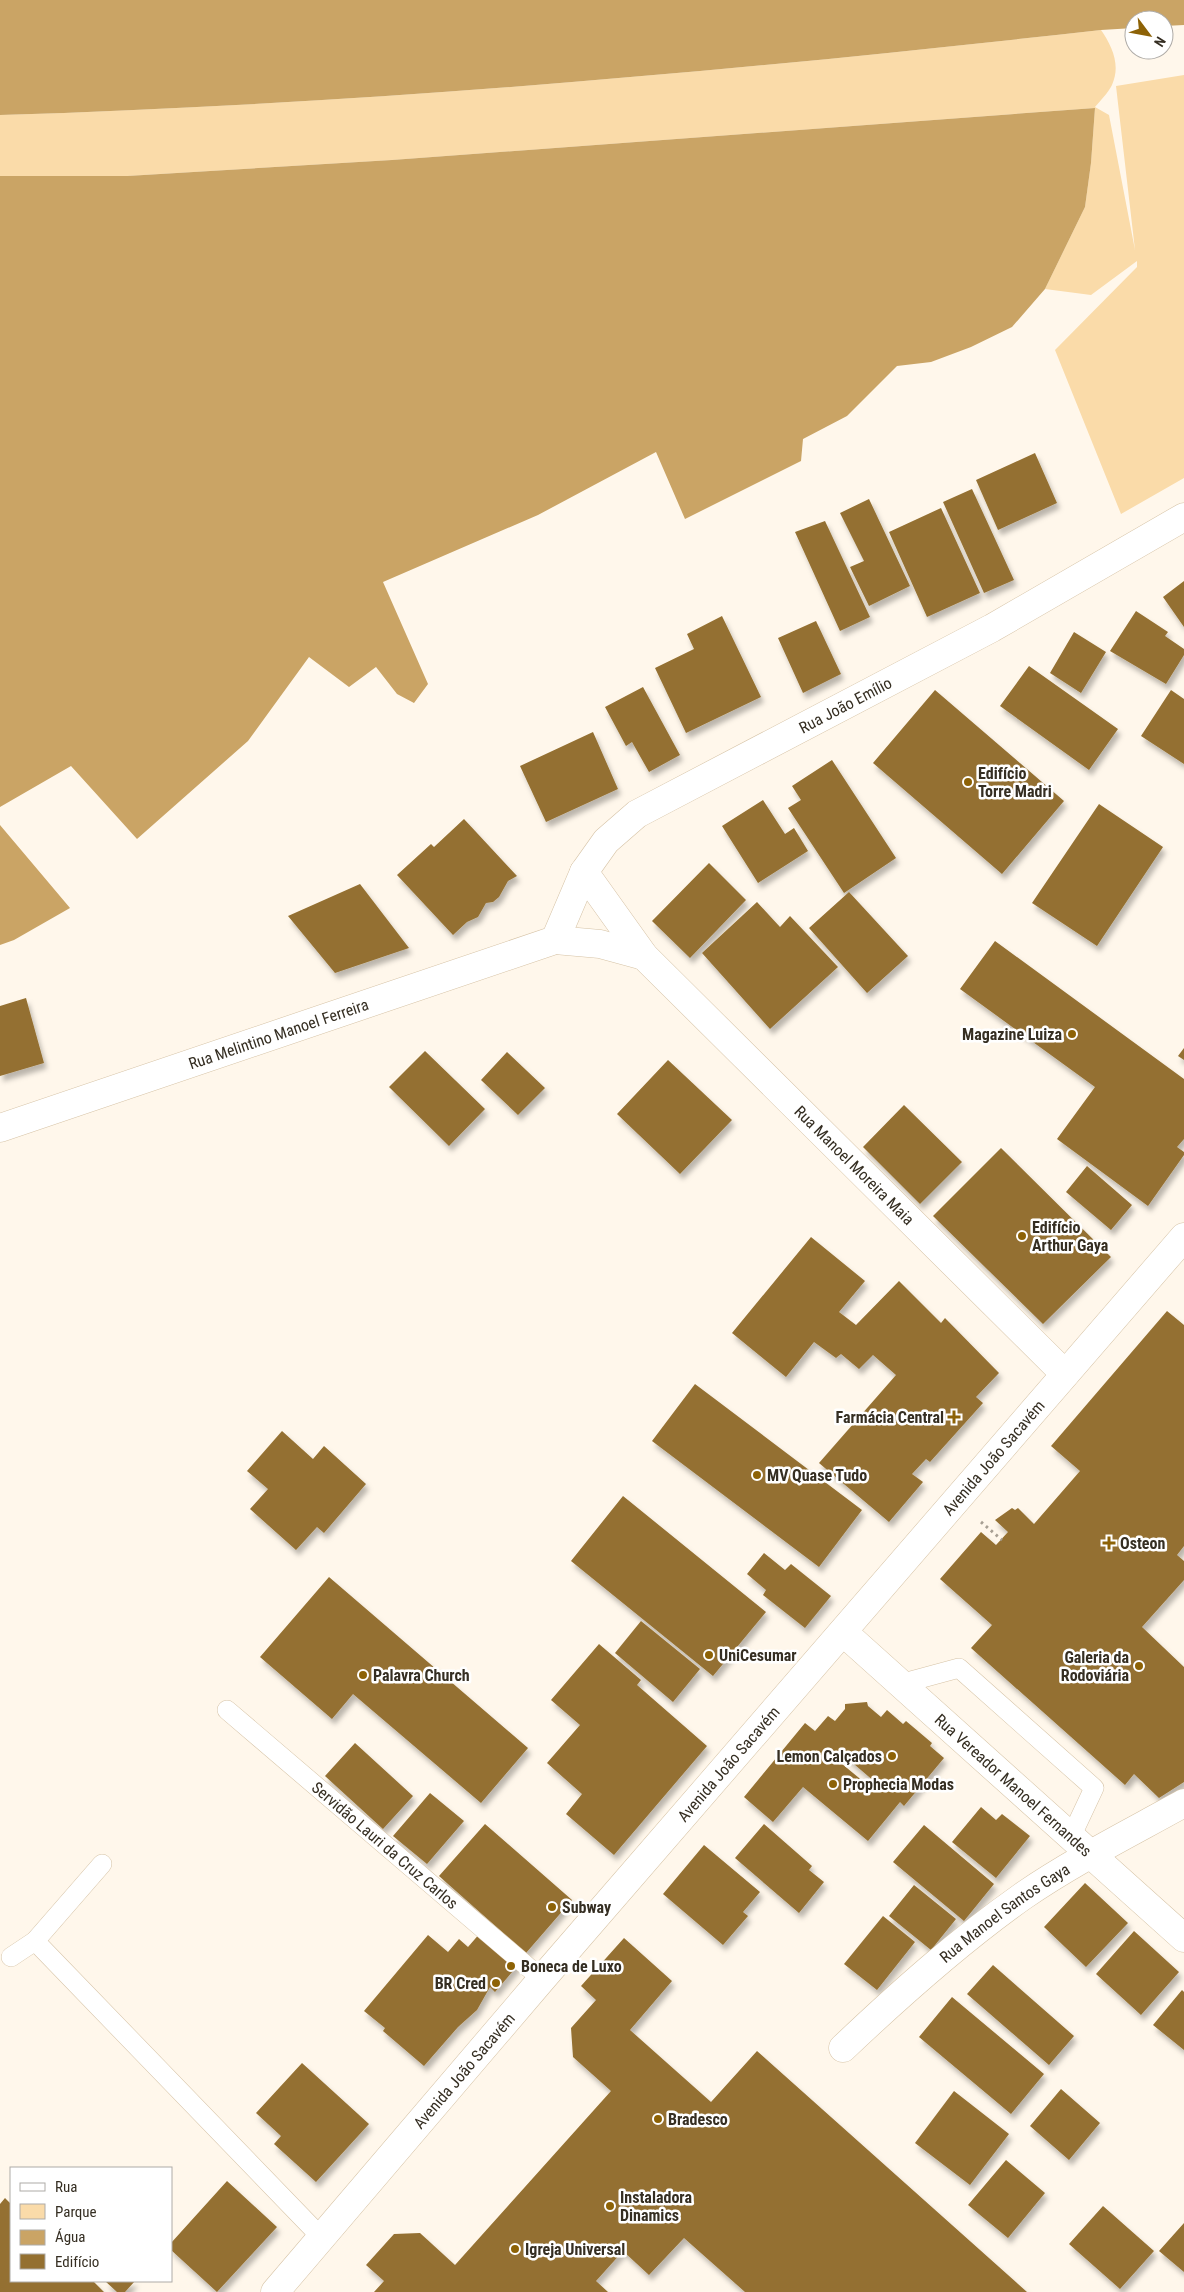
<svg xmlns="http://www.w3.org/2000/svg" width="1184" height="2292" viewBox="0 0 1184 2292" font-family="'Roboto Condensed',sans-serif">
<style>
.green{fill:#fadba9}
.water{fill:#caa465}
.building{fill:#947031;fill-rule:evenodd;filter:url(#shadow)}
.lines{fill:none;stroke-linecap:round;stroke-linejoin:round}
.lane-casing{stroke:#d6c3a6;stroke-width:20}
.street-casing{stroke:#d6c3a6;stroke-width:29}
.secondary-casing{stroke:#d6c3a6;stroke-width:29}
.path{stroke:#a79f93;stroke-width:3;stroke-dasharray:2.5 4;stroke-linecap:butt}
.lane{stroke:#fff;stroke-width:19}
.street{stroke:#fff;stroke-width:28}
.secondary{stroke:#fff;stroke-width:28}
.poi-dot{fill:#8d6206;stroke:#fff;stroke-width:2}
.labels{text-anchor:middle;stroke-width:5;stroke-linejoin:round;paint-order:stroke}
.street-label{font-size:16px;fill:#352e22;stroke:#fff}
.poi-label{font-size:16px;font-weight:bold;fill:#352e22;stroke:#fff;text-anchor:start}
</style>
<defs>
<filter id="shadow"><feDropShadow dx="3" dy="5.5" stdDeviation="2.5" flood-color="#0004"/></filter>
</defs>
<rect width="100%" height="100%" fill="#fff7eb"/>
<path class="green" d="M1101 30C1112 46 1121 65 1112 85 1108 93 1100 101 1095 107L1109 115 1135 250 1116 86 1184 75V478L1121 514 1055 350 1137 267V261L1091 295 1045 289 1085 207 1091 163 1095 108 392 160 127 176H0V115C368 104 735 71 1101 30Z"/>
<path class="water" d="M0 0H1184V25L1164 26V20H1134V28L1101 30C735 71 368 104 0 115Z
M1095 108 1091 163 1085 207 1045 289 1012 327 971 347 931 362 897 366 847 416 803 439 801 461 685 519 656 452 538 515 383 582 428 684 414 703 397 694 376 667 349 687 309 657 248 741 137 839 71 766 0 807V176H127L392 160Z
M0 825 70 908 14 940 0 945Z"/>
<path class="building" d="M1035 453 1057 503 998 530 976 480Z
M972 489 1014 580 984 593 943 502Z
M869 499 910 586 869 606 850 567 864 561 840 513Z
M941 508 980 593 927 617 889 532Z
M825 521 870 617 840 631 795 532Z
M1184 581V627L1163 597Z
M1136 611 1168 632 1165 636 1184 649V655L1166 684 1110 651Z
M722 616 761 697 686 733 655 668 694 649 687 634Z
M816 621 841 674 803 693 778 638Z
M1074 632 1106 652 1081 693 1050 673Z
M1029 666 1118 729 1089 770 1000 706Z
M643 687 680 755 649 772 632 742 626 746 605 707Z
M935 690 1064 801 1002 874 873 763Z
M1171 690 1184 699V764L1141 736Z
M593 732 618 789 546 822 520 766Z
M832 760 896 858 844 893 788 808 801 800 792 786Z
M763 800 785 834 794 828 808 851 758 883 722 826Z
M1099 804 1163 847 1097 946 1032 903Z
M464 819 517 876 508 881 499 897 493 902 486 903 478 917 467 922 453 935 397 875 431 844 434 847Z
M709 863 746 900 690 958 652 921Z
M360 884 409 948 335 973 288 916Z
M849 892 908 956 867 993 809 928Z
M757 902 780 927 790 916 838 967 770 1029 702 953Z
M995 941 1184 1079V1139L1177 1147 1184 1152V1155L1148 1206 1057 1139 1095 1087 960 989Z
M26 998 44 1063 0 1076V1006Z
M1184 1048V1060L1178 1056Z
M425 1051 485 1109 449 1146 389 1087Z
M507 1052 545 1088 518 1115 481 1080Z
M668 1060 732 1120 680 1174 617 1114Z
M904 1105 962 1162 920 1204 863 1147Z
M1001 1148 1111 1257 1043 1324 933 1216Z
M1087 1166 1132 1205 1111 1230 1066 1192Z
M811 1237 865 1281 839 1312 856 1325 899 1281 941 1323 945 1318 999 1373 976 1397 983 1403 930 1462 926 1459 912 1474 923 1482 889 1522 819 1463 896 1375 873 1355 859 1369 841 1354 836 1358 814 1342 786 1377 732 1333Z
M1167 1311 1184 1325V1546L1177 1555 1184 1561V1580L1142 1627 1184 1667V1782L1159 1798 1134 1774 1125 1785 971 1648 992 1625 940 1579 981 1532 996 1545 1008 1532 995 1520 1012 1508 1015 1510 1018 1508 1034 1524 1080 1471 1051 1446Z
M695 1384 862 1510 819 1567 652 1441Z
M282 1431 313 1459 324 1446 366 1484 324 1533 317 1527 296 1550 250 1509 268 1489 247 1471Z
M623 1496 766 1612 713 1676 571 1561Z
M764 1553 785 1570 791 1564 831 1596 805 1628 763 1595 766 1590 747 1574Z
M329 1577 528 1748 481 1803 353 1694 332 1719 260 1657Z
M641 1621 700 1669 673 1702 615 1653Z
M599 1644 641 1680 637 1685 707 1746 614 1855 566 1814 582 1794 547 1763 580 1725 551 1700Z
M867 1702 868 1706 881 1717 887 1710 903 1724 906 1721 932 1743 930 1746 944 1758 904 1806 900 1802 868 1841 803 1787 773 1822 744 1797 805 1723 815 1731 828 1716 835 1721 845 1709V1704ZM841 1753 875 1782 870 1787 836 1759Z
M355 1743 413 1796 383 1829 325 1776Z
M430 1793 464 1821 427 1864 393 1836Z
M981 1807 996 1820 1002 1814 1030 1836 996 1878 952 1842Z
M485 1824 572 1900 526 1953 439 1876Z
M764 1824 812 1866 809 1870 824 1882 799 1913 735 1858Z
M924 1825 994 1884 964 1921 893 1862Z
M704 1845 760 1892 743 1912 748 1916 723 1945 663 1894Z
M1085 1883 1128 1923 1086 1967 1044 1927Z
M914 1885 956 1919 931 1950 889 1916Z
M883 1916 915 1942 877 1990 844 1964Z
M1134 1931 1179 1972 1141 2015 1096 1974Z
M481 1932 519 1964 495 1992 490 1987 477 2010 458 2027 424 2066 383 2031 385 2028 364 2011 428 1935 448 1952 459 1939 468 1947Z
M624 1938 672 1981 630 2030 711 2102 757 2051 1027 2292H745L684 2238 649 2275 623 2251 596 2281 608 2292H374L384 2281 366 2265 394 2234 420 2233 455 2265 611 2091 573 2057 571 2028 596 2000 581 1986Z
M993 1965 1074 2036 1049 2065 967 1994Z
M1182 1990 1184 1992V2050L1153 2025Z
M952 1997 1044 2074 1011 2114 919 2037Z
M302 2063 369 2124 316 2182 274 2144 281 2136 256 2113Z
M1061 2089 1100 2123 1069 2160 1030 2126Z
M954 2091 1009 2134 970 2185 915 2143Z
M1006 2160 1045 2193 1008 2238 968 2205Z
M227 2181 277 2227 217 2292 171 2250V2243Z
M5 2198 11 2204V2281H93L104 2292H0V2204Z
M1103 2206 1154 2251 1120 2289 1069 2244Z
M1184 2223V2272L1159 2251Z
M105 2281H135L125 2292H117Z"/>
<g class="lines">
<g class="lane-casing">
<g id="lane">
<path d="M900 1684 959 1668 1094 1788 1071 1837"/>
<path id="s1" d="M227 1710 542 1979"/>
<path d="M35 1941 102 1864"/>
<path d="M11 1957 35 1941 322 2238"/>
</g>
</g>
<g class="street-casing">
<g id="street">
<path id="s2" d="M843 2048C900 1994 959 1941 1023 1896 1074 1861 1130 1833 1184 1803"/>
</g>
</g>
<g class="secondary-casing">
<g id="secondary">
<path id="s3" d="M584 872 644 956 1065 1374"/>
<path id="s4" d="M555 940 584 872 606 841 637 814 992 628 1184 517"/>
<path id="s5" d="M0 1128 555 940 600 944 644 956"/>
<path id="s6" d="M843 1632 1184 1938"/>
<path id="s7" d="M275 2292 542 1979 1184 1237"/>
</g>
</g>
<path class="path" d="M981 1522 1002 1540"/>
<use href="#lane" class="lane"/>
<use href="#street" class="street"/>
<use href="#secondary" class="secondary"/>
</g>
<g class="poi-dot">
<circle cx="968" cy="782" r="5"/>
<circle cx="1072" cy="1034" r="5"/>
<circle cx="1022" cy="1236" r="5"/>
<path d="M951.5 1409.5h5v5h5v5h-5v5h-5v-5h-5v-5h5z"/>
<circle cx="757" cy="1475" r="5"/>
<path d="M1106.5 1535.5h5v5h5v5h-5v5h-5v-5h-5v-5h5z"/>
<circle cx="709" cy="1655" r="5"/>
<circle cx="1139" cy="1666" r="5"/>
<circle cx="363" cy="1675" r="5"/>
<circle cx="892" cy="1756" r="5"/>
<circle cx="833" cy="1784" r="5"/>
<circle cx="552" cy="1907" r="5"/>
<circle cx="511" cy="1966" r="5"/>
<circle cx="496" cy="1983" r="5"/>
<circle cx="658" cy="2119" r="5"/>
<circle cx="610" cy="2206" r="5"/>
<circle cx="515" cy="2249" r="5"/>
</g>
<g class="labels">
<g class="street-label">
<text dy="6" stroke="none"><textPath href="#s4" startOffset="388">Rua João Emílio</textPath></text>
<text dy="6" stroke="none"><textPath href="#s5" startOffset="294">Rua Melintino Manoel Ferreira</textPath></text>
<text dy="6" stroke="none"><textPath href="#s3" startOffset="400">Rua Manoel Moreira Maia</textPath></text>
<text dy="6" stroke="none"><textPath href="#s7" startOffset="1101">Avenida João Sacavém</textPath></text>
<text dy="6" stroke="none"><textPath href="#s7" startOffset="696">Avenida João Sacavém</textPath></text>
<text dy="6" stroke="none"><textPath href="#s6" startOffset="229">Rua Vereador Manoel Fernandes</textPath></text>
<text dy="6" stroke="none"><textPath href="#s1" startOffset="208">Servidão Lauri da Cruz Carlos</textPath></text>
<text dy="6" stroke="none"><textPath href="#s2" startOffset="211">Rua Manoel Santos Gaya</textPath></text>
<text dy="6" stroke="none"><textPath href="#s7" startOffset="291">Avenida João Sacavém</textPath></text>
</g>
<g class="poi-label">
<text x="978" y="779">Edifício<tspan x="978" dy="18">Torre Madri</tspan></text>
<text x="1062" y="1040" text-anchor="end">Magazine Luiza</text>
<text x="1032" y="1233">Edifício<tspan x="1032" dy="18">Arthur Gaya</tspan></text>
<text x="944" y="1423" text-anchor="end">Farmácia Central</text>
<text x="767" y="1481">MV Quase Tudo</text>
<text x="1120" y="1549">Osteon</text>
<text x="719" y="1661">UniCesumar</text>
<text x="1129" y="1663" text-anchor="end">Galeria da<tspan x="1129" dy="18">Rodoviária</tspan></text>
<text x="373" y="1681">Palavra Church</text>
<text x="882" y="1762" text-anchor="end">Lemon Calçados</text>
<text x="843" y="1790">Prophecia Modas</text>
<text x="562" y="1913">Subway</text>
<text x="521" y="1972">Boneca de Luxo</text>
<text x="486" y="1989" text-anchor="end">BR Cred</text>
<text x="668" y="2125">Bradesco</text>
<text x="620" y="2203">Instaladora<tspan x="620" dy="18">Dinamics</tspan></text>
<text x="525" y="2255">Igreja Universal</text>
</g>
</g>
<rect x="10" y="2167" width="162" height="115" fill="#ffffff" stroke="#aeaba7"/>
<rect x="20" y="2183" width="25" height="8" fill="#ffffff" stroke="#aeaba7"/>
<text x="55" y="2192" font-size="15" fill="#352e22">Rua</text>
<rect x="20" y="2204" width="25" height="15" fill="#fadba9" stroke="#aeaba7"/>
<text x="55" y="2217" font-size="15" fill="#352e22">Parque</text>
<rect x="20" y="2230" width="25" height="15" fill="#caa465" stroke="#aeaba7"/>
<text x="55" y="2242" font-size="15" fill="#352e22">Água</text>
<rect x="20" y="2254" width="25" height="15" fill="#947031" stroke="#aeaba7"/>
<text x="55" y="2267" font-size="15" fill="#352e22">Edifício</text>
<g transform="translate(1149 35) rotate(122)"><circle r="24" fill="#ffffff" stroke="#aeaba7"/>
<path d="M0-4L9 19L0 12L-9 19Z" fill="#8d6206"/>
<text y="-8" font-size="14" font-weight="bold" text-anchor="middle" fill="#352e22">N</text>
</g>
</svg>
